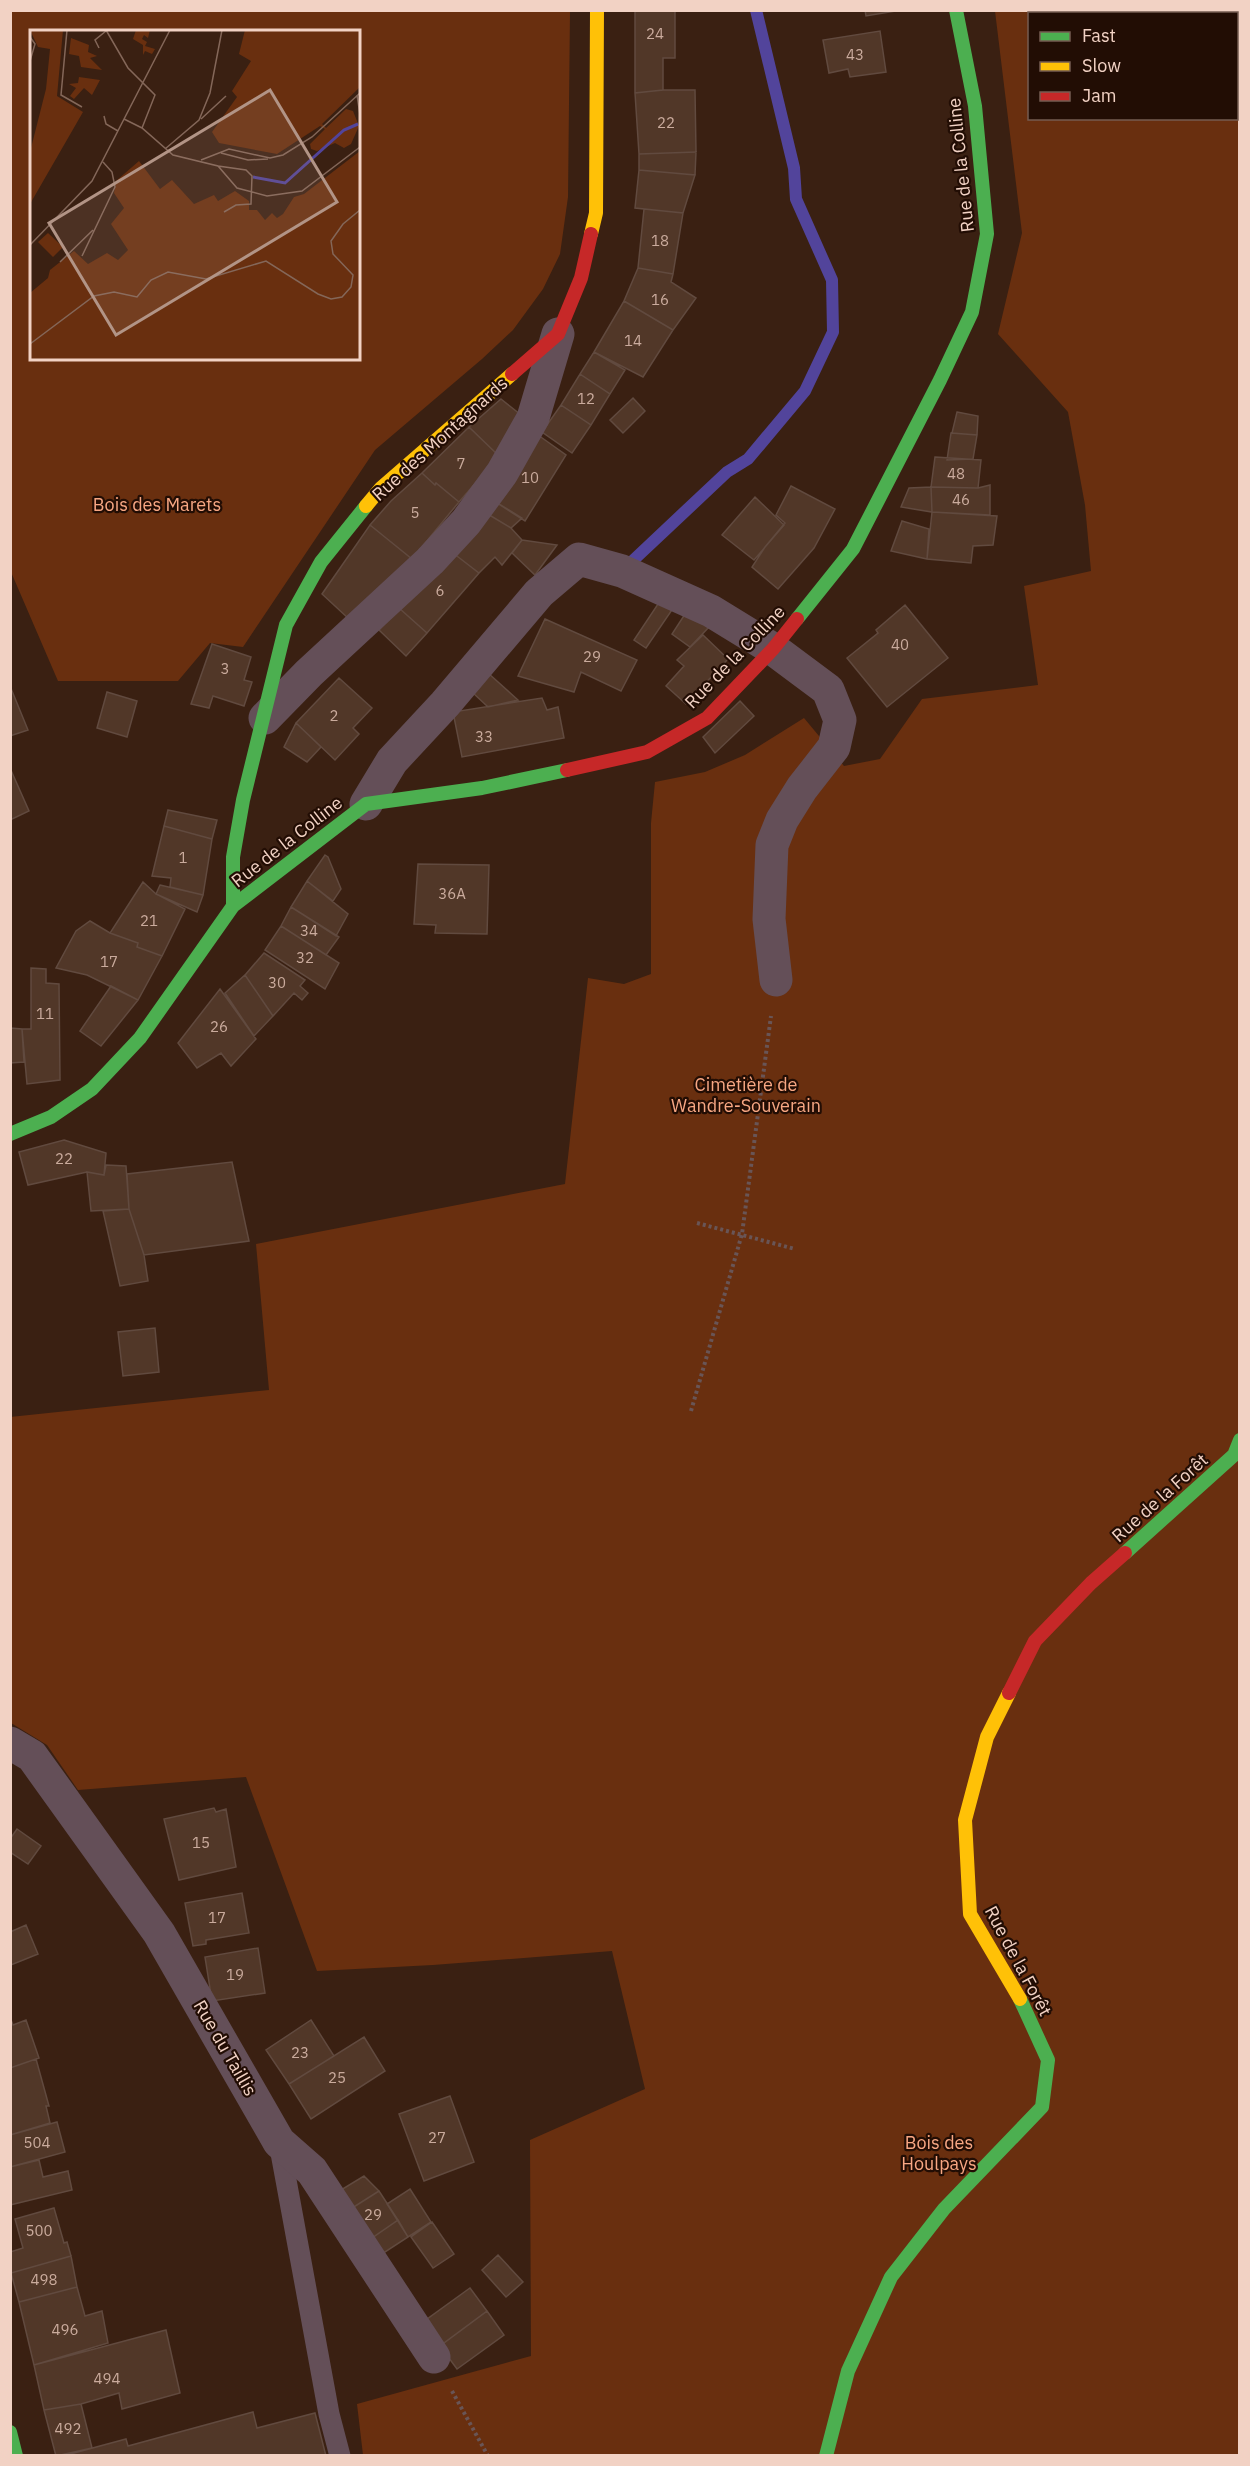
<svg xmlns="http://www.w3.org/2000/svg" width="1250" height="2466" viewBox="0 0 1250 2466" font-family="'IBM Plex Sans',sans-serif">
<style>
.green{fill:#692f0f;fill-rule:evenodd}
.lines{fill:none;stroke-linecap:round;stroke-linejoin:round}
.stream{stroke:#52449b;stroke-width:12}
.building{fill:#513728;stroke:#614a3f;stroke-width:1.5}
.path{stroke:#695556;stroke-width:4;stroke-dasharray:3 3;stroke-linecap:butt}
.lane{stroke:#644f58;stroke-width:21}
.street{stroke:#644f58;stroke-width:33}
.fast{stroke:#4caf50;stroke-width:14}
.slow{stroke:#ffc107;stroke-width:14}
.jam{stroke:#c62828;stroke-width:14}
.labels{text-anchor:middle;stroke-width:4.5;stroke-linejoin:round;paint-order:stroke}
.number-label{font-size:15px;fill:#caab9d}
.street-label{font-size:18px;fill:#f2d2c4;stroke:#220d04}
.park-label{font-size:18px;fill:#f8a783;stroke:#220d04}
.inset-river{fill:none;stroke:#52449b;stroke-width:3}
.inset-road{fill:none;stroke:#846759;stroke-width:1.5}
.view{fill:#b29486;fill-opacity:0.15;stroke:#b29486;stroke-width:3}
.inset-edge{fill:none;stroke:#f2d2c4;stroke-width:3}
</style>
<rect width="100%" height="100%" fill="#3a2012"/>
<path class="green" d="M10 11H570L568 197 560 254 543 289 513 330 482 359 375 450 243 647 210 643 178 681H58L11 572ZM32 32H358V358H32Z
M995 11H1239V2455H363L357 2404 531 2356 530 2140 645 2089 612 1951 433 1965 317 1971 246 1777 78 1790 47 1745 11 1723 10 1417 269 1390 256 1244 565 1184 588 978 624 984 651 974V823L655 782 705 772 745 755 804 718 844 766 880 759 922 699 1038 685 1024 586 1091 571 1085 505 1068 412 998 334 1022 233ZM1030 14H1236V118H1030Z"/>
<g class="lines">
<path class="stream" d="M625 568 727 472 748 459 805 391 833 332 832 280 796 199 794 168 756 10"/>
</g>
<path class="building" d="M635 10H675V58H663V90L635 93Z
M865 10H895V11L866 16Z
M880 31 886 72 850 77 848 69 829 73 823 40Z
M663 90H695L696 152 639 154 635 93Z
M696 152 695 175 639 170V154Z
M639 170 695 175 683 213 635 208Z
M644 209 683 213 673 274 638 268Z
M638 268 673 274 671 282 696 298 673 330 624 301Z
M624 301 673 330 643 377 594 352Z
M594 352 625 370 610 394 580 374Z
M580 374 610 394 591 425 561 405Z
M633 398 645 411 623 433 610 420Z
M501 399 521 415 499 456 469 427Z
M561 405 591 425 572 453 542 432Z
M957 412 978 416 977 435 952 433Z
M469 427 499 456 459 502 436 483 435 485 422 473Z
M951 433 977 435 973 459 947 460Z
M538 435 566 455 525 521 494 501Z
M935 457 981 460 978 488 931 487Z
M422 473 435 485 436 483 459 502 412 559 370 525 391 501Z
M990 485V515L932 512 931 487 978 488Z
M791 486 835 509 814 548 778 589 752 567 765 547 785 523 776 515Z
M931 487 932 512 901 507 909 488Z
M755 497 784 525 754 560 722 535Z
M494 501 522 518 511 528 486 513Z
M932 512 997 516 993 545 973 546 971 563 927 559Z
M486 513 511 528 522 540 502 565 495 557 479 573 453 553Z
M902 521 929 529 927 559 891 551Z
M370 525 412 559 349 619 322 594Z
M522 540 557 545 535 575 512 553Z
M453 553 479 573 427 633 399 608Z
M664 595 676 604 646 648 634 640Z
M905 605 948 658 887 707 847 658 878 633 876 630Z
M399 608 427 633 406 656 379 630Z
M687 611 711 625 690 647 672 634Z
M545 619 637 660 621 691 581 672 574 692 518 676Z
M703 635 728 659 686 704 666 686 684 666 677 660Z
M212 644 251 657 244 680 252 682 244 706 213 696 209 708 191 704Z
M488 673 518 700 488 707 472 692Z
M339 678 372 708 353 728 359 734 335 760 296 723Z
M10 686 28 730 10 736Z
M107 692 137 701 127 737 97 728Z
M542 698 547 710 558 707 564 738 462 757 453 712Z
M740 701 754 716 715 753 703 737Z
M296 723 321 747 307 762 284 747Z
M10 768 29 811 10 820Z
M168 810 217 820 212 839 164 826Z
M164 826 212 839 203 895 170 887 171 878 152 876Z
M325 855 328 857 341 889 333 901 307 881Z
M418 864 489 865 487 934 435 933 436 925 414 924Z
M307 881 348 914 336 936 291 907Z
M143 882 156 894 185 909 162 956 137 947 138 943 110 933Z
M160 885 203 895 197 912 156 894Z
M291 907 339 937 326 955 281 926Z
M90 921 110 933 138 943 137 947 162 956 138 1000 87 975 56 968 76 931Z
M281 926 339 963 325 989 265 950Z
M264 953 305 980 300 986 308 993 302 1000 294 993 273 1016 245 975Z
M31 968 46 969V983L59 984 60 1080 27 1084 22 1029H31Z
M245 975 273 1016 254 1036 225 993Z
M111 986 138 1000 101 1046 80 1031Z
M220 989 256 1039 231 1066 221 1053 197 1068 178 1043Z
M10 1028 22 1029 24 1062 10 1063Z
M64 1140 106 1153 104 1175 87 1172 28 1185 19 1152Z
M232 1162 249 1241 144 1255 129 1209 127 1174Z
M106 1165 126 1166 129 1209 91 1211 87 1172 104 1175Z
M129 1209 144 1255 148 1281 120 1286 103 1211Z
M155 1328 159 1372 123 1376 118 1332Z
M214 1808 216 1812 226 1809 236 1867 179 1880 164 1819Z
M17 1829 41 1846 28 1864 10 1852V1839Z
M242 1893 249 1933 206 1940V1944L193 1946 185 1903Z
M26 1925 38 1954 11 1965 10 1932Z
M258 1948 265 1993 212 2001 205 1957Z
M10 2017 13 2025 26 2020 39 2058 10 2068Z
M311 2020 334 2056 289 2084 266 2050Z
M364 2037 385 2071 311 2119 289 2084Z
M36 2059 49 2106H46L50 2123 10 2135V2068Z
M450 2096 474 2162 424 2181 399 2114Z
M57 2122 65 2152 10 2167V2135Z
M39 2160 43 2177 68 2171 72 2190 10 2205V2167Z
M364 2176 379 2191 349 2210 336 2193Z
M410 2189 431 2222 408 2237 387 2204Z
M379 2191 398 2220 372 2238 349 2210Z
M54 2208 64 2243 67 2242 71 2256 11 2273 10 2252 23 2248 15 2219Z
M398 2220 408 2237 382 2254 372 2238Z
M432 2222 454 2254 433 2268 411 2237Z
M498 2255 523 2282 506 2297 482 2270Z
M71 2256 77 2287 19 2302 11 2273Z
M77 2287 85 2316 102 2311 108 2343 34 2365 19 2302Z
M470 2288 487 2311 440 2346 423 2322Z
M487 2311 504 2335 457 2369 440 2346Z
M166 2330 180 2393 122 2409 119 2393 81 2404 44 2410 34 2365Z
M81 2404 92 2448 56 2456 44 2410Z
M253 2412 257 2428 315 2413 326 2456H63L126 2439 128 2446Z"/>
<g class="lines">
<path class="path" d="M697 1223 795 1249
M691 1411 742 1234 771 1016
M452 2391 488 2456"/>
<path class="lane" d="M279 2142 329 2414 340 2456"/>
<path class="street" d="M265 718 309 673 430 561 466 522 502 473 533 418 558 334
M366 804 392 761 445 704 539 593 579 559 622 571 711 611 773 649 828 690 840 720 834 747 802 788 782 820 772 845 769 919 776 980
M10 1743 32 1756 159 1933 279 2142 312 2171 434 2357"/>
<path class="fast" d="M797 619 853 549 940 380 972 312 987 234 975 106 956 10
M233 906V857L243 800 286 625 321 562 366 506
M10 1134 51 1117 92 1089 140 1038 233 906 366 804 482 788 567 770
M1125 1553 1234 1455 1240 1440
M10 2432 16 2456
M826 2456 848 2371 891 2277 944 2209 1042 2107 1048 2060 1020 1999"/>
<path class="slow" d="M591 234 596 213 597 10
M366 506 381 488 512 374
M1009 1693 987 1737 965 1820 970 1914 1020 1999"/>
<path class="jam" d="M512 374 558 334 581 278 591 234
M567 770 647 752 707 718 773 649 797 619
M1009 1693 1035 1641 1091 1583 1125 1553"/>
</g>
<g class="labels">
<g class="number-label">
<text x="655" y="39">24</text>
<text x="855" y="60">43</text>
<text x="666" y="128">22</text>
<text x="660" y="246">18</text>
<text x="660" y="305">16</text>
<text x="633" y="346">14</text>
<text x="586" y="404">12</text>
<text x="461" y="469">7</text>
<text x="956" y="479">48</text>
<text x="530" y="483">10</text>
<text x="961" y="505">46</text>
<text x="415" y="518">5</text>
<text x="440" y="596">6</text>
<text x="900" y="650">40</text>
<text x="592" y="662">29</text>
<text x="225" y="674">3</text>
<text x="334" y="721">2</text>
<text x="484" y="742">33</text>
<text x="183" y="863">1</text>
<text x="452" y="899">36A</text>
<text x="149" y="926">21</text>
<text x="309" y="936">34</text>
<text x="305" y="963">32</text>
<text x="109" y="967">17</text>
<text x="277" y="988">30</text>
<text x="45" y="1019">11</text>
<text x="219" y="1032">26</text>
<text x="64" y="1164">22</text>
<text x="201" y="1848">15</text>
<text x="217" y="1923">17</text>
<text x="235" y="1980">19</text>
<text x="300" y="2058">23</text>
<text x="337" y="2083">25</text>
<text x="437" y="2143">27</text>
<text x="37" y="2148">504</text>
<text x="373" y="2220">29</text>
<text x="39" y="2236">500</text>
<text x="44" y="2285">498</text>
<text x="65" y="2335">496</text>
<text x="107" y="2384">494</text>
<text x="68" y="2434">492</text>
</g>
<g class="street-label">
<text transform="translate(961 165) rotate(-96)" y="6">Rue de la Colline</text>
<text transform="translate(440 439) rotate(-42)" y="6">Rue des Montagnards</text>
<text transform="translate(735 657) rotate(-46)" y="6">Rue de la Colline</text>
<text transform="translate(287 842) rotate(-38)" y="6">Rue de la Colline</text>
<text transform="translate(1160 1498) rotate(-42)" y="6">Rue de la Forêt</text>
<text transform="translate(1018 1961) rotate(62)" y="6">Rue de la Forêt</text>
<text transform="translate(225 2048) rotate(60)" y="6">Rue du Taillis</text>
</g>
<g class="park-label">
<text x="157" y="511">Bois des Marets</text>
<text x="746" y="1091">Cimetière de<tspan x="746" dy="21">Wandre-Souverain</tspan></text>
<text x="939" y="2149">Bois des<tspan x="939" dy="21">Houlpays</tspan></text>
</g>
</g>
<g transform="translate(30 30)">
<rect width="330" height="330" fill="#3a2012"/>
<path d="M0 0H33L27 66 53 82 0 174V122L16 59 20 19 8 17ZM106 0H120L118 8 114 5 112 9 117 12 115 16 125 19 122 24 115 21 113 25V15L103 9ZM215 0H330V57L292 94 296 98 316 79 323 81 329 96 321 114 314 118 305 113 287 121 281 119 280 114 295 99 290 96 247 124 189 113 182 102 207 67 202 61 221 31 209 24ZM41 8 59 15 58 22 67 26 60 28 72 40 51 37 49 26 39 24ZM49 47 70 50 62 65 54 58 44 69 40 66 46 58 39 54 48 53ZM330 121V330H0V263L18 248 20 240 44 221 58 234 77 223 88 230 98 220 81 194 94 178 84 163 86 151 109 131 130 159 142 150 164 174 184 165 188 171 205 161 219 171V180H227L235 190 242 183 247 188 253 184 264 167 274 164ZM18 203 33 217 23 227 8 212Z" fill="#692f0f"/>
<path class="inset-river" d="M223 147 255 153 314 100 328 94"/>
<path class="inset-road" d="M37 0 31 65 52 77M76 0 98 38 125 65 112 98M0 7 5 14 0 31M69 18 65 10 76 1M327 65 330 85M74 86 76 94 88 101M94 89 112 98 143 125 188 136 207 158 237 166 272 161 330 117M171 89 196 66M135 119 169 90 180 63 192 0M191 123 218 130 238 129M171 130 199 119 240 128 253 125 282 107 330 63M188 136 216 140 222 146 221 174 206 175 194 182M0 215 62 151 140 0M52 226 85 157 82 142 73 132M30 232 63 200M0 314 64 266 84 262 107 267 121 250 138 242 176 249 236 231 288 264 301 269 312 267 321 257 323 245 303 224 301 211 313 194 330 180"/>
<path class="view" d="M240 60 307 172 86 305 19 193Z"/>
<rect width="330" height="330" class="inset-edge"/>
</g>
<rect width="1250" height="2466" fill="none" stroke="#f2d2c4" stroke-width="24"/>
<rect x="1028" y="12" width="210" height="108" fill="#220d04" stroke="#755c51" stroke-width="1.5"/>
<rect x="1040" y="32" width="30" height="9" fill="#4caf50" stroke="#755c51" stroke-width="1.5"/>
<text x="1082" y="42" font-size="18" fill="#f2d2c4">Fast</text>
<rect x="1040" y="62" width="30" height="9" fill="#ffc107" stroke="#755c51" stroke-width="1.5"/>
<text x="1082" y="72" font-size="18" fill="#f2d2c4">Slow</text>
<rect x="1040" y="92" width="30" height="9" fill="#c62828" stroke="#755c51" stroke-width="1.5"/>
<text x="1082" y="102" font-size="18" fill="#f2d2c4">Jam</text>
</svg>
